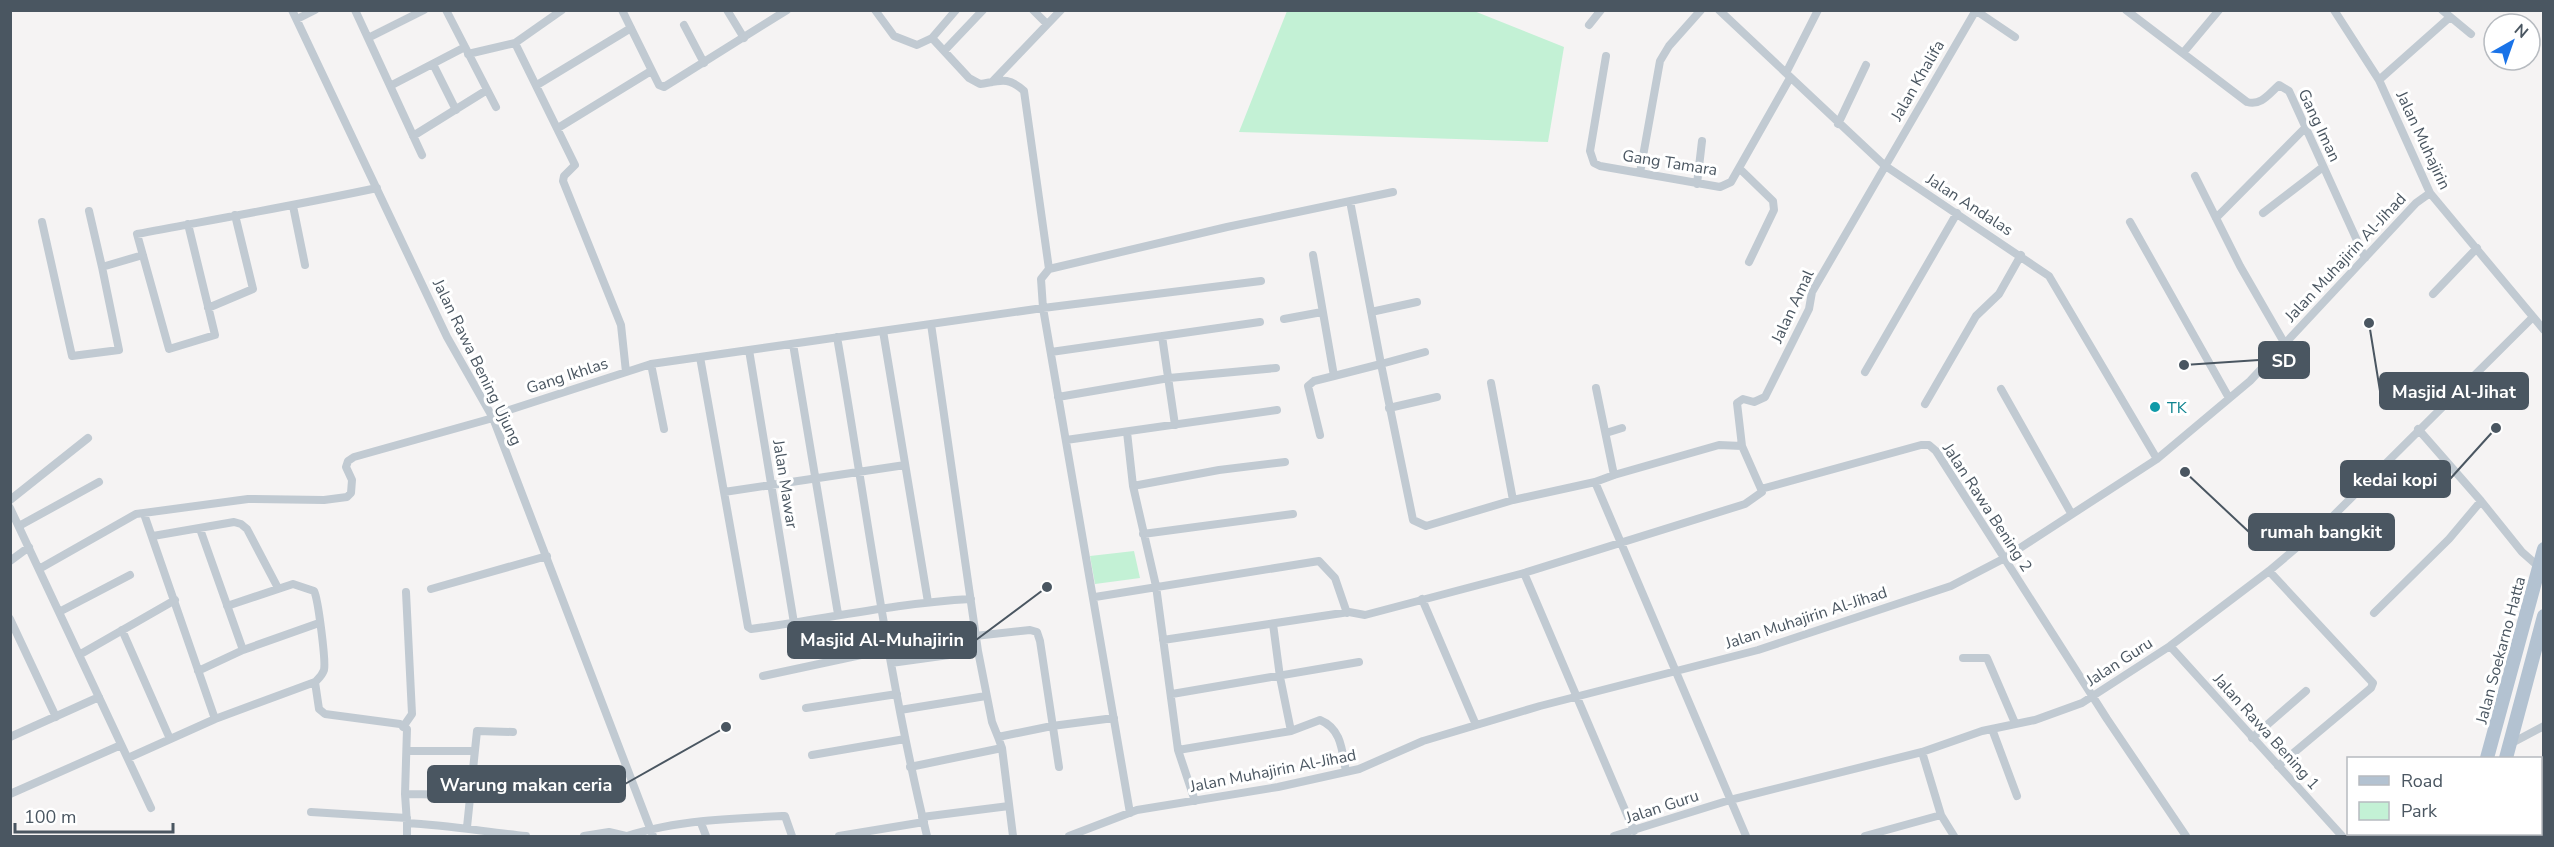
<svg xmlns="http://www.w3.org/2000/svg" width="2554" height="847" viewBox="0 0 2554 847" font-family="'Nunito Sans',sans-serif">
<style>
.green{fill:#c3f1d5}
.lines{fill:none;stroke-linecap:round;stroke-linejoin:round}
.street{stroke:#c1cad2;stroke-width:8}
.primary{stroke:#b3c2d1;stroke-width:14}
.culture-dot{fill:#0f9aa8;stroke:#fff;stroke-width:2}
.labels{text-anchor:middle;stroke-width:6;stroke-linejoin:round;paint-order:stroke}
.street-label{font-size:16px;fill:#4a5661;stroke:#fff}
.culture-label{font-size:16px;fill:#0d838f;stroke:#fff;text-anchor:start}
.leader{fill:none;stroke:#4a5661;stroke-width:2}
.callout-dot{fill:#4a5661;stroke:#fff;stroke-width:2}
.callout{fill:#4a5661;stroke:#4a5661;stroke-width:2}
.callout-label{font-size:18px;text-anchor:middle;font-weight:bold;fill:#fff}
</style>
<rect width="100%" height="100%" fill="#f5f3f3"/>
<path class="green" d="M1287 11H1474L1564 47 1548 142 1239 132Z
M1134 551 1140 578 1095 584 1090 556Z"/>
<g class="lines">
<path class="street" d="M292 10 447 337 493 418 653 836
M355 10 422 155
M446 10 496 107
M622 10 659 85 664 87 787 10
M727 10 744 38
M875 10 894 36 917 45 932 38 956 10
M1033 10 1047 24
M1719 10 1884 165 2049 276 2157 459
M1975 10 2015 37
M2126 10 2247 102C2261 106 2269 94 2279 85L2289 91 2365 258
M2334 10 2379 80 2430 193 2544 330
M2442 10 2471 34
M297 19 315 10
M684 25 704 63
M1589 25 1601 10
M368 38 424 10
M932 38 969 78 980 84C1000 81 1008 76 1024 91L1049 269
M515 43 575 165 564 176 563 181 621 325 626 372
M944 51 983 10
M2183 53 2219 10
M468 54 515 43 562 10
M1606 56 1590 151 1594 163 1600 166 1720 187 1731 182 1790 78
M433 64 456 110
M1786 73 1818 10
M2379 80 2450 17
M992 82 1061 10
M537 85 631 28
M390 86 465 47
M1838 124 1866 65
M558 128 651 71
M413 136 487 90
M1740 169 1773 201 1774 210 1749 262
M1640 173 1660 61 1669 46 1701 10
M2195 176 2240 266 2285 344
M1697 184 1702 141
M1350 201 1381 364 1425 352
M293 206 305 265
M89 211 102 267 143 255
M2263 213 2323 167
M2216 218 2305 128
M42 222 72 356 119 350 102 267
M2130 222 2229 398
M188 224 215 335 169 349 137 234C217 219 297 205 377 188
M1313 255 1334 376 1381 364 1413 520 1426 526 1513 500 1595 482 1614 475 1719 445 1742 446 1761 489 1921 445H1929L1936 451 2107 719 2186 836
M2433 294 2477 248
M208 308 253 289 235 215
M1371 312 1417 302
M1284 319 1322 312
M883 331 928 602
M1162 336 1175 425
M837 337C866 504 887 672 927 836
M793 344 838 614
M749 350 794 623
M1051 352 1260 322
M700 357 748 627 751 629C825 619 897 603 971 599
M651 364 664 429
M1865 372 1957 213
M1491 383 1513 500
M1596 388 1614 475
M2001 389 2071 513
M1058 397 1169 378 1276 368
M1925 404 1976 316 1999 294 2021 255
M1389 408 1437 397
M2418 429 2481 501 2522 552 2539 567
M1127 432 1133 486 1156 586 1178 750 1195 801
M1606 433 1622 428
M1320 435 1308 386 1314 381 1334 376
M1066 440 1277 410
M1742 446 1737 403 1743 399 1754 402 1765 397 1809 309 1812 292 1976 10
M1595 482 1746 836
M1133 486 1219 470 1285 462
M724 492 905 465
M10 500 88 438
M10 508 151 808
M144 514 215 719
M19 526 99 482
M200 529 243 650
M1143 534 1293 514
M153 536 234 522 241 524 247 529 278 588
M10 561 29 547
M39 569 136 514 248 499 324 500 347 497 351 493 352 480 346 467 348 461 354 457 493 418 503 412 651 364 1043 308 1261 281
M2269 571 2373 683 2371 688 2278 766
M431 589 547 556
M1095 597 1319 561 1335 578 1347 613
M1422 599 1476 725
M227 606 293 584 314 591C318 598 326 661 324 670 322 676 319 678 315 682
M59 612 130 575
M2374 613 2449 539 2481 501
M10 619 56 717
M1273 624 1280 677 1291 731
M122 630 170 739
M975 636 1030 630 1037 632 1040 641 1059 767
M1163 640 1349 612 1365 615 1524 573
M2170 646 2342 836
M978 651 992 722 998 737
M79 655 175 600
M1963 658H1987L2015 723
M891 663 978 651 931 324
M198 671 243 650 319 623
M763 676 889 649
M1172 694 1359 662
M806 708 897 694
M900 710 986 696
M403 727 412 714 406 592
M1992 729 2017 796
M10 737 99 697
M2252 738 2306 691
M2510 744 2544 726
M1178 750 1291 731 1320 720C1342 729 1342 751 1346 772
M407 751H473
M1922 752 1941 815 1954 836
M812 755 905 739
M128 758 215 719 315 682 319 709 325 714 400 724 407 729 405 794 407 823C447 825 486 832 526 836
M910 767 1002 748
M10 794 121 745
M405 794 470 795
M311 812 407 818
M1130 813 1043 308 1041 279 1049 269 1227 227 1393 192
M922 817 1009 806
M701 823 706 836
M467 827 477 731 513 732
M1634 831 1524 573 1745 504 1762 492 1761 489
M407 836V823
M584 836 609 832 626 836
M627 836C676 820 734 818 785 816L792 836
M839 836 924 822
M1013 836 1002 748 998 737 1052 726 1114 718
M1069 836 1137 810 1278 787 1359 769 1423 741 1540 706 1758 650 1951 586 2003 559 2157 459 2250 381 2416 203 2430 193
M1614 836 1730 800 1922 752 1982 731 2035 720 2082 703 2170 646 2269 571 2328 521 2532 318
M1865 836 1941 815
M2420 836 2423 834"/>
<path class="primary" d="M2487 758 2544 549
M2506 758 2544 616
M2467 836 2468 834
M2485 836 2486 834"/>
</g>
<circle class="culture-dot" cx="2155" cy="407" r="6"/>
<g class="labels">
<g class="street-label">
<text transform="translate(1917 80) rotate(-60)" y="6">Jalan Khalifa</text>
<text transform="translate(2320 125) rotate(65)" y="6">Gang Iman</text>
<text transform="translate(2424 140) rotate(65)" y="6">Jalan Muhajirin</text>
<text transform="translate(1670 162) rotate(9)" y="6">Gang Tamara</text>
<text transform="translate(1970 204) rotate(33)" y="6">Jalan Andalas</text>
<text transform="translate(2345 257) rotate(-47)" y="6">Jalan Muhajirin Al-Jihad</text>
<text transform="translate(1792 306) rotate(-65)" y="6">Jalan Amal</text>
<text transform="translate(478 362) rotate(64)" y="6">Jalan Rawa Bening Ujung</text>
<text transform="translate(567 375) rotate(-18)" y="6">Gang Ikhlas</text>
<text transform="translate(786 484) rotate(81)" y="6">Jalan Mawar</text>
<text transform="translate(1988 507) rotate(57)" y="6">Jalan Rawa Bening 2</text>
<text transform="translate(1806 617) rotate(-18)" y="6">Jalan Muhajirin Al-Jihad</text>
<text transform="translate(2500 650) rotate(-75)" y="6">Jalan Soekarno Hatta</text>
<text transform="translate(2119 661) rotate(-33)" y="6">Jalan Guru</text>
<text transform="translate(2267 731) rotate(48)" y="6">Jalan Rawa Bening 1</text>
<text transform="translate(1273 770) rotate(-11)" y="6">Jalan Muhajirin Al-Jihad</text>
<text transform="translate(1662 806) rotate(-18)" y="6">Jalan Guru</text>
</g>
<g class="culture-label">
<text x="2167" y="413">TK</text>
</g>
</g>
<path class="leader" d="M2184 365L2259 360M2369 323L2380 391M2496 428L2450 479M2185 472L2249 532M1047 587L976 640M726 727L625 784"/>
<g class="callout-dot">
<circle cx="2184" cy="365" r="6"/>
<circle cx="2369" cy="323" r="6"/>
<circle cx="2496" cy="428" r="6"/>
<circle cx="2185" cy="472" r="6"/>
<circle cx="1047" cy="587" r="6"/>
<circle cx="726" cy="727" r="6"/>
</g>
<g class="callout">
<rect x="2259" y="342" width="50" height="36" rx="6"/>
<rect x="2380" y="373" width="148" height="36" rx="6"/>
<rect x="2341" y="461" width="109" height="36" rx="6"/>
<rect x="2249" y="514" width="145" height="36" rx="6"/>
<rect x="788" y="622" width="188" height="36" rx="6"/>
<rect x="428" y="766" width="197" height="36" rx="6"/>
</g>
<g class="callout-label">
<text x="2284" y="367">SD</text>
<text x="2454" y="398">Masjid Al-Jihat</text>
<text x="2395" y="486">kedai kopi</text>
<text x="2321" y="538">rumah bangkit</text>
<text x="882" y="646">Masjid Al-Muhajirin</text>
<text x="526" y="791">Warung makan ceria</text>
</g>
<rect width="2554" height="847" fill="none" stroke="#4a5661" stroke-width="24"/>
<rect x="2347" y="757" width="195" height="78" fill="#ffffff" stroke="#b7bbc0" stroke-width="1.5"/>
<rect x="2359" y="776" width="30" height="9" fill="#b3c2d1" stroke="#b7bbc0" stroke-width="1.5"/>
<text x="2401" y="787" font-size="18" fill="#4a5661">Road</text>
<rect x="2359" y="802" width="30" height="18" fill="#c3f1d5" stroke="#b7bbc0" stroke-width="1.5"/>
<text x="2401" y="817" font-size="18" fill="#4a5661">Park</text>
<g transform="translate(2512 42) rotate(40)"><circle r="28" fill="#ffffff" stroke="#b7bbc0" stroke-width="1.5"/>
<path d="M0-4.5L10 22L0 15L-10 22Z" fill="#1a73e8"/>
<text y="-9" font-size="16" font-weight="bold" text-anchor="middle" fill="#4a5661">N</text>
</g>
<path d="M15 823v9h158v-9" fill="none" stroke="#4a5661" stroke-width="3"/>
<text x="24" y="823" font-size="18" fill="#4a5661" stroke="#ffffff" stroke-width="4.5" paint-order="stroke">100 m</text>
</svg>
